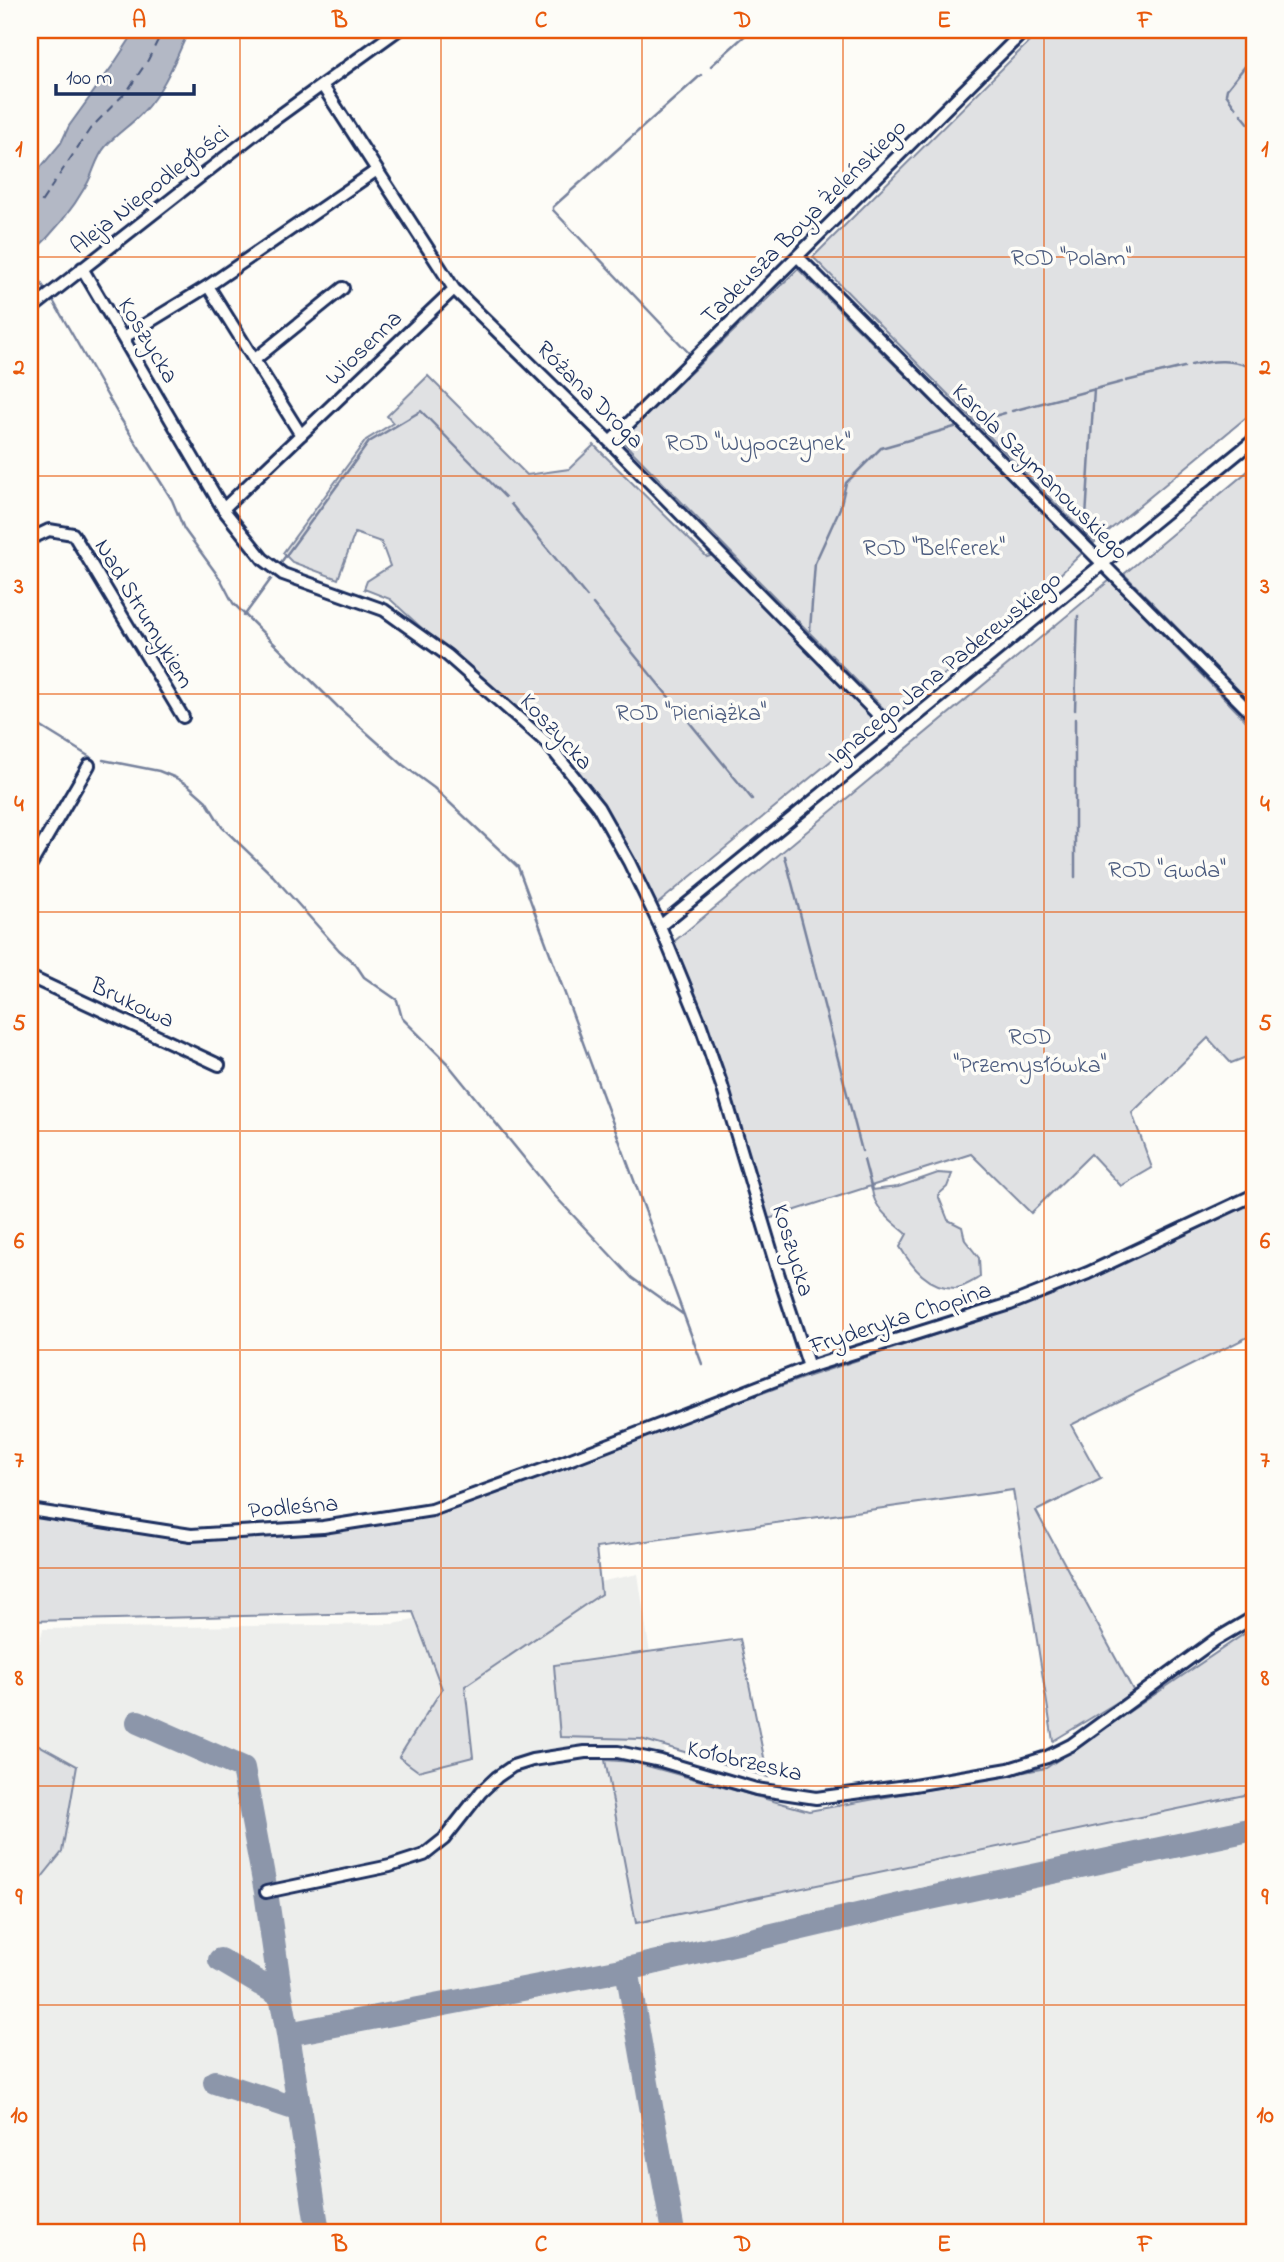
<svg xmlns="http://www.w3.org/2000/svg" width="1284" height="2262" viewBox="0 0 1284 2262" font-family="'Indie Flower',sans-serif">
<style>
.built{fill:#edeeec}
.green{fill:#e0e1e3;stroke:#7e88a0;stroke-width:2}
.water{fill:#b3b8c5;stroke:#76819c;stroke-width:2}
.lines{fill:none;stroke-linecap:round;stroke-linejoin:round}
.stream{stroke:#76819c;stroke-width:2.5}
.ferry{stroke:#49587d;stroke-width:2;stroke-dasharray:9 7;stroke-linecap:butt}
.taxiway{stroke:#8c96aa;stroke-width:24}
.minor-casing{stroke:#1b2f5e;stroke-width:16}
.minor{stroke:#fdfcf7;stroke-width:10}
.grid{fill:none;stroke:#e8590c;stroke-width:2;stroke-opacity:0.55}
.labels{text-anchor:middle;stroke-width:7;stroke-linejoin:round;paint-order:stroke}
.street-label{font-size:24px;fill:#1b2f5e;stroke:#fdfcf7}
.park-label{font-size:24px;fill:#4c5c7f;stroke:#fdfcf7}
.neatline{fill:none;stroke:#e8590c;stroke-width:2.5}
.grid-label{font-size:23px;text-anchor:middle;font-weight:bold;fill:#e8590c}
</style>
<rect width="100%" height="100%" fill="#fdfcf7"/>
<filter id="ink" filterUnits="userSpaceOnUse"><feTurbulence type="fractalNoise" baseFrequency=".0143" numOctaves="2"/><feDisplacementMap in="SourceGraphic" scale="14" xChannelSelector="R" yChannelSelector="G"/><feConvolveMatrix kernelMatrix="1 2 1 2 8 2 1 2 1" color-interpolation-filters="sRGB"/></filter>
<g filter="url(#ink)">
<path class="built" d="M638 1574 687 1899 1254 1767V2232H30V1680L43 1629 394 1624Z"/>
<path class="green" d="M1041 30H1254V411L1094 543 813 257Z
M798 269 1083 552 1040 594 896 715 888 713 621 440Z
M428 376 527 475 569 469 594 445 707 557 713 555 878 722 655 906 629 848 604 808 584 780 537 726 448 652 390 599 364 589 367 581 390 566 381 542 355 533 338 579 292 562 283 553 366 440 393 423 387 416Z
M1254 466V706L1124 574Z
M1110 580 1254 729V1054L1231 1063 1208 1038 1132 1113 1152 1168 1121 1186 1091 1154 1031 1213 971 1154 768 1219 699 1010 671 944Z
M938 1173 952 1174 947 1187 938 1195 948 1220 962 1227 965 1240 979 1258 980 1277C973 1281 963 1288 955 1288 928 1288 912 1267 900 1247L907 1234C893 1222 874 1209 872 1190L898 1187Z
M1254 1201V1334L1071 1425 1101 1479 1036 1511 1134 1692 1053 1741 1013 1490 596 1548 601 1594 465 1686 473 1757 418 1771 399 1757 442 1689 413 1612 30 1621V1513L114 1530 206 1538 430 1516 803 1378 1001 1313Z
M1254 1629V1793L636 1923 605 1760 633 1762 809 1811 1046 1768 1247 1632Z
M740 1639 768 1777 641 1739 560 1737 554 1665Z
M30 1740 77 1766 62 1852 30 1892Z"/>
<path class="water" d="M136 30H189C175 60 165 89 142 113 131 125 116 134 106 146 96 157 94 172 87 184 72 210 52 235 30 255V180L61 143 69 126 113 65Z"/>
<g class="lines">
<path class="stream" d="M711 66 751 30
M1236 108 1226 94 1227 89 1254 55
M1241 114 1254 130
M30 268 48 293
M52 299 119 416 172 500 184 529 221 580 233 603 338 707 403 765 434 788 518 867 702 1364
M689 353 553 210V207L701 75
M1191 365C1215 360 1231 359 1254 368
M1126 381 1184 367
M1012 411 1122 382
M976 421 1005 413
M511 504 587 597
M1085 534 1094 389
M279 565 369 442 421 411 505 497
M593 604 752 799
M244 616 271 579
M810 630 815 563 840 508 846 483 881 448 958 426
M1075 710 1078 616
M1075 719V877
M30 720 90 757
M103 760 159 771 176 778 188 785 206 801 222 827 273 876 339 950 356 965 364 977 397 1000 402 1018 447 1063 555 1196 632 1278 684 1315
M785 856 862 1151
M864 1160 872 1190"/>
<path class="ferry" d="M30 213 40 204 90 129 128 90 148 60 163 30"/>
<path class="taxiway" d="M138 1722 243 1768 266 1892 281 1996 288 2034
M220 1960 281 1996
M627 1969 673 2232
M215 2082 300 2110
M318 2232 288 2034 627 1969 930 1898 1254 1829"/>
<g class="minor-casing">
<path id="minor" d="M322 85 454 289 606 438 896 733
M798 257 1254 716
M82 268 223 509 263 559 283 574 384 610 447 655 547 743 598 807 629 862 660 926 700 1023 722 1086 779 1276 809 1367
M208 286 301 435
M30 310 261 129 398 30
M123 338 208 286 377 170
M254 360 343 288
M610 442 1025 30
M223 509 454 289
M30 539 49 530 73 534 183 717
M30 866 89 765
M660 926 1254 440
M30 977 219 1065
M30 1510 191 1535 323 1527 432 1510 553 1466 809 1367 1010 1304 1088 1273 1254 1195
M266 1892 390 1866 424 1855 444 1839 481 1792 497 1777 513 1766 532 1760 585 1752H618L661 1761 756 1789 816 1798 914 1785 1009 1769 1047 1757 1071 1745 1215 1640 1254 1617"/>
</g>
<use href="#minor" class="minor"/>
</g>
</g>
<path class="grid" d="M240 30V2232M441 30V2232M642 30V2232M843 30V2232M1044 30V2232M30 257H1254M30 476H1254M30 694H1254M30 912H1254M30 1131H1254M30 1350H1254M30 1568H1254M30 1786H1254M30 2005H1254"/>
<g class="labels">
<g class="street-label">
<text transform="translate(149 189) rotate(-38)" y="8">Aleja Niepodległości</text>
<text transform="translate(803 221) rotate(-45)" y="8">Tadeusza Boya Żeleńskiego</text>
<text transform="translate(149 340) rotate(59)" y="8">Koszycka</text>
<text transform="translate(363 347) rotate(-44)" y="8">Wiosenna</text>
<text transform="translate(591 394) rotate(45)" y="8">Różana Droga</text>
<text transform="translate(1041 471) rotate(45)" y="8">Karola Szymanowskiego</text>
<text transform="translate(145 613) rotate(59)" y="8">Nad Strumykiem</text>
<text transform="translate(944 667) rotate(-39)" y="8">Ignacego Jana Paderewskiego</text>
<text transform="translate(557 731) rotate(47)" y="8">Koszycka</text>
<text transform="translate(133 1002) rotate(25)" y="8">Brukowa</text>
<text transform="translate(794 1250) rotate(73)" y="8">Koszycka</text>
<text transform="translate(900 1317) rotate(-18)" y="8">Fryderyka Chopina</text>
<text transform="translate(293 1506) rotate(-5)" y="8">Podleśna</text>
<text transform="translate(745 1760) rotate(13)" y="8">Kołobrzeska</text>
</g>
<g class="park-label">
<text x="1071" y="265">ROD "Polam"</text>
<text x="758" y="450">ROD "Wypoczynek"</text>
<text x="934" y="555">ROD "Belferek"</text>
<text x="691" y="720">ROD "Pieniążka"</text>
<text x="1167" y="877">ROD "Gwda"</text>
<text x="1030" y="1044">ROD<tspan x="1030" dy="28">"Przemysłówka"</tspan></text>
</g>
</g>
<rect width="1284" height="2262" fill="none" stroke="#fdfcf7" stroke-width="77"/>
<path d="M56 84v10h138v-10" fill="none" stroke="#1b2f5e" stroke-width="3.5"/>
<text x="66" y="84" font-size="21" fill="#1b2f5e" stroke="#fdfcf7" stroke-width="5" paint-order="stroke">100 m</text>
<rect x="38" y="38" width="1208" height="2186" class="neatline"/>
<g class="grid-label">
<text x="139" y="27">A</text>
<text x="340" y="27">B</text>
<text x="541" y="27">C</text>
<text x="743" y="27">D</text>
<text x="944" y="27">E</text>
<text x="1145" y="27">F</text>
<text x="19" y="156">1</text>
<text x="1265" y="156">1</text>
<text x="19" y="374">2</text>
<text x="1265" y="374">2</text>
<text x="19" y="593">3</text>
<text x="1265" y="593">3</text>
<text x="19" y="811">4</text>
<text x="1265" y="811">4</text>
<text x="19" y="1030">5</text>
<text x="1265" y="1030">5</text>
<text x="19" y="1248">6</text>
<text x="1265" y="1248">6</text>
<text x="19" y="1467">7</text>
<text x="1265" y="1467">7</text>
<text x="19" y="1685">8</text>
<text x="1265" y="1685">8</text>
<text x="19" y="1904">9</text>
<text x="1265" y="1904">9</text>
<text x="19" y="2122">10</text>
<text x="1265" y="2122">10</text>
<text x="139" y="2251">A</text>
<text x="340" y="2251">B</text>
<text x="541" y="2251">C</text>
<text x="743" y="2251">D</text>
<text x="944" y="2251">E</text>
<text x="1145" y="2251">F</text>
</g>
</svg>
